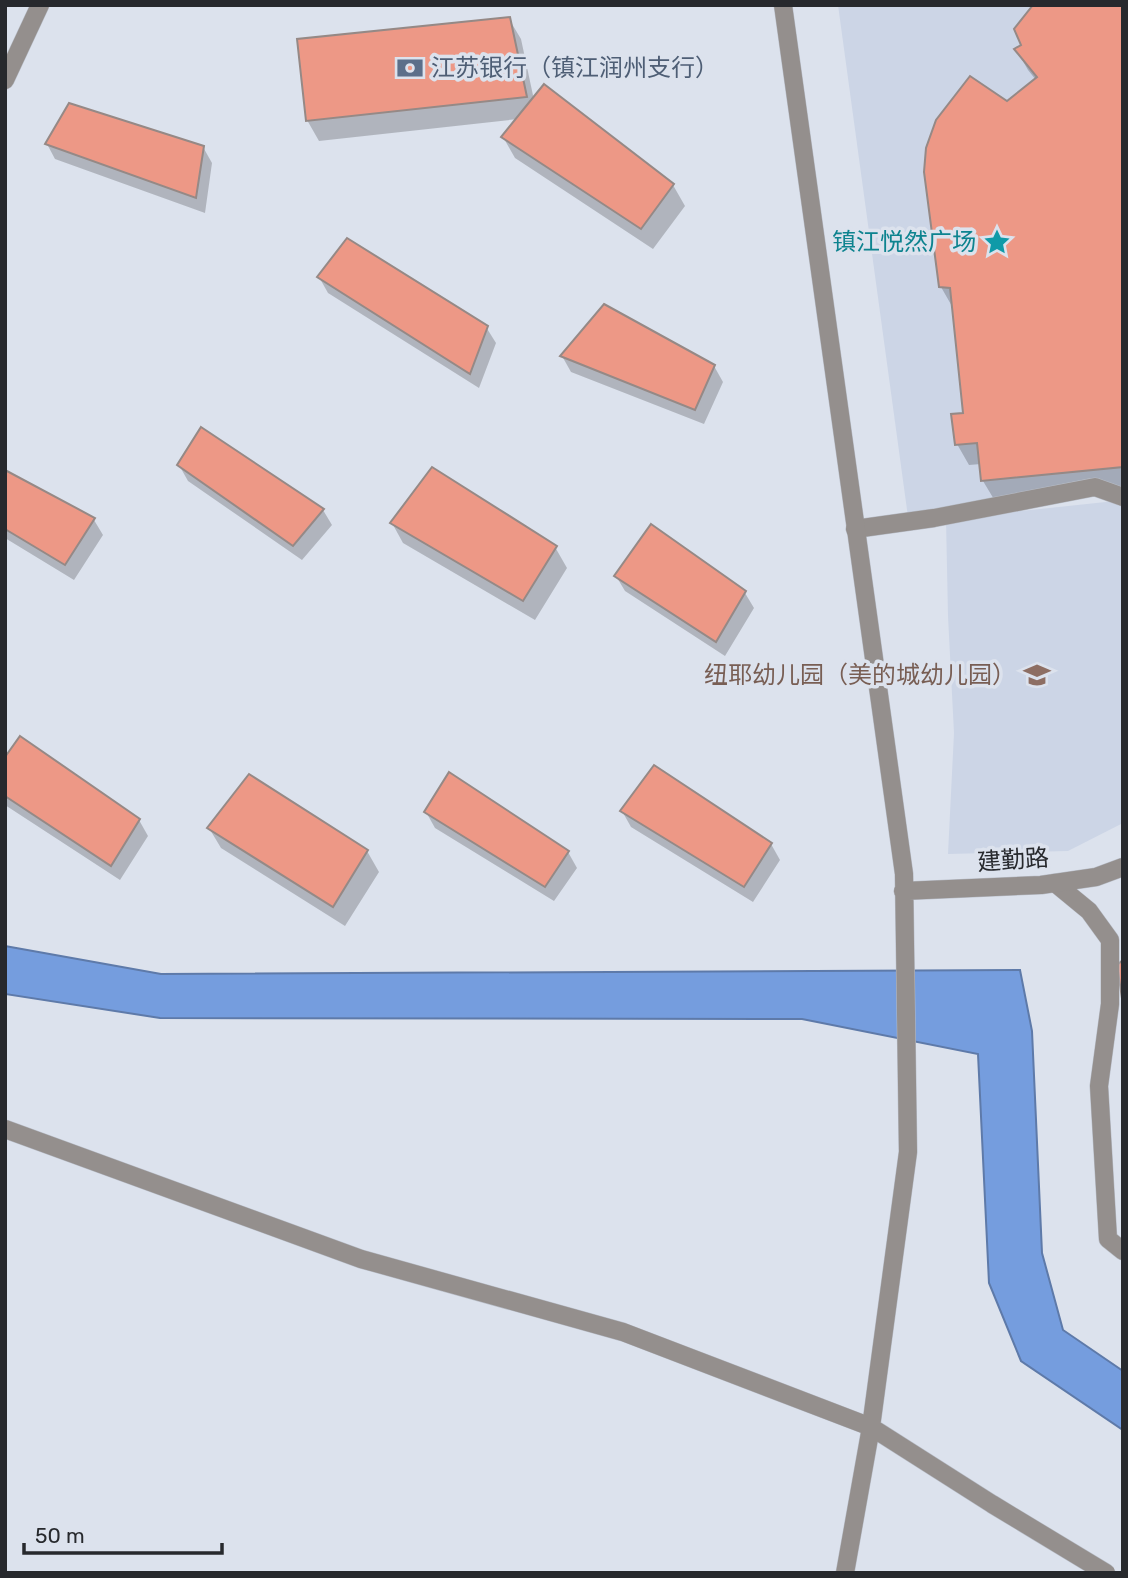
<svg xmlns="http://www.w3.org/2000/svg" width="1128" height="1578" viewBox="0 0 1128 1578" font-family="Rubik,'Noto Sans SC',sans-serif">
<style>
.built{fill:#ccd5e6}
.water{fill:#759dde;stroke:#5e7aa9;stroke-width:2}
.shadow{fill:#0003}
.building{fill:#ed9886;stroke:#958986;stroke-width:2}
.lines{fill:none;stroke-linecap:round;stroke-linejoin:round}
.minor-casing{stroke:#b8bdc7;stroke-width:19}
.tertiary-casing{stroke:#b8bdc7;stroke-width:19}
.minor{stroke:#948f8d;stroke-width:18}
.tertiary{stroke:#948f8d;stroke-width:18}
.labels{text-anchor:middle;stroke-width:7;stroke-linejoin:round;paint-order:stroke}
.service-label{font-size:24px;fill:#4e5e75;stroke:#dce2ed;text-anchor:start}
.culture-label{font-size:24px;fill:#0d838f;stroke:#dce2ed;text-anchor:end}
.education-label{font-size:24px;fill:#785e54;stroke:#dce2ed;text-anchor:end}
.street-label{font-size:24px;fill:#27292d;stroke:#dce2ed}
</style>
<rect width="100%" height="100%" fill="#dce2ed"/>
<path class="built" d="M838 5H1123V491L1090 478 908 517Z
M1115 501 1123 508V823L1068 851 948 854 954 733 948 616 946 519Z"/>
<path class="water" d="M5 946 161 974 1020 970 1032 1031 1042 1253 1063 1330 1123 1371V1430L1021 1361 989 1283 978 1054 802 1019 160 1018 5 994Z"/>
<path class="shadow" d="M1123 5V487L995 501 983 481 981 464 969 465 957 444 964 415 953 308 941 287 1008 103 1036 80 1028 70 1016 49Z
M509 19 521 39 534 100 673 185 685 206 653 249 515 158 503 137 518 119 319 141 307 120Z
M47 144 203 147 212 163 205 213 55 159Z
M319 277 486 327 496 343 479 388 328 293Z
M562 356 714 366 723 382 704 424 571 372Z
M179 465 323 510 332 525 302 560 188 481Z
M5 472 94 520 103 535 74 580 5 538Z
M392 523 555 547 567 568 535 620 403 543Z
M616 576 745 593 754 608 725 656 625 591Z
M5 760 139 820 148 836 120 880 5 805Z
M622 811 771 844 780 860 753 902 631 827Z
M426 812 568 852 577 868 554 901 435 828Z
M209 828 367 851 379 872 345 926 221 848Z"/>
<path class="building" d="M1033 5H1123V467L981 481 977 443 955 445 951 414 963 413 950 288 939 287 924 172 926 148 936 120 970 76 1007 101 1037 77 1014 49 1021 45 1014 29Z
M510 17 527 97 306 121 297 39Z
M544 84 674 184 641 229 501 137Z
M69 103 204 146 196 198 45 144Z
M347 238 488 326 470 374 317 277Z
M604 304 715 365 695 410 560 356Z
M201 427 324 509 293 546 177 465Z
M432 467 557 546 523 601 390 523Z
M5 470 95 518 65 565 5 529Z
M651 524 746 591 716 642 614 576Z
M20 736 140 819 111 866 5 796V757Z
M654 765 772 843 744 887 620 811Z
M449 772 569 851 545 887 424 812Z
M249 774 368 850 333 907 207 828Z
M1123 960V1005L1117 965Z"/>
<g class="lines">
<g class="minor-casing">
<path id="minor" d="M5 80 40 5
M855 529 934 518 1095 487 1123 497
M1055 883 1089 911 1110 940V1004L1099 1086 1108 1239 1123 1251"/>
</g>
<g class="tertiary-casing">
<path id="tertiary" d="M783 5 904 874 908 1152 871 1427 845 1573
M903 891 1041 885 1096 877 1123 867
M5 1129 361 1259 623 1332 871 1427 992 1504 1106 1573"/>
</g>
<use href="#minor" class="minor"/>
<use href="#tertiary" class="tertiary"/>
</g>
<defs>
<g id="bank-bare" transform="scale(2.1)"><path d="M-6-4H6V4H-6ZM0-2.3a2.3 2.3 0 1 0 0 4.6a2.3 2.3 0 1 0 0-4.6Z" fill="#5c6f8a" stroke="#dce2ed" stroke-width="2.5" paint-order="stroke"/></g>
<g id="sight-bare" transform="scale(2.1)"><path d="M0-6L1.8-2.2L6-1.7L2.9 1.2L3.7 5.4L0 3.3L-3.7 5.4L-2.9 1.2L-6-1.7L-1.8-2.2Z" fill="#0f9aa8" stroke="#dce2ed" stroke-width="2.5" paint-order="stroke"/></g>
<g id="school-bare" transform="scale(2.1)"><path d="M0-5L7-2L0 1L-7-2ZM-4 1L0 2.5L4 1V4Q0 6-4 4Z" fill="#8d6e63" stroke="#dce2ed" stroke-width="2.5" paint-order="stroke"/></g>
</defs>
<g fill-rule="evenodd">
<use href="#bank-bare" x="410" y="68"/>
<use href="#sight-bare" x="997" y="242"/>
<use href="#school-bare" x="1037" y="675"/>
</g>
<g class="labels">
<g class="service-label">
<text x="431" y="76">江苏银行（镇江润州支行）</text>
</g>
<g class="culture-label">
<text x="976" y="250">镇江悦然广场</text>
</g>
<g class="education-label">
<text x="1016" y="683">纽耶幼儿园（美的城幼儿园）</text>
</g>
<g class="street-label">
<text transform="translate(1013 860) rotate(-4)" y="8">建勤路</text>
</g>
</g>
<rect width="1128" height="1578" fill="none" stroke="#27292d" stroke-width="14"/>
<path d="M24 1543v10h198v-10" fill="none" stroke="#27292d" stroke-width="3.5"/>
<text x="35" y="1543" font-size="21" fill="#27292d" stroke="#dce2ed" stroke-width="5" paint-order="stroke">50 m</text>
</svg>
